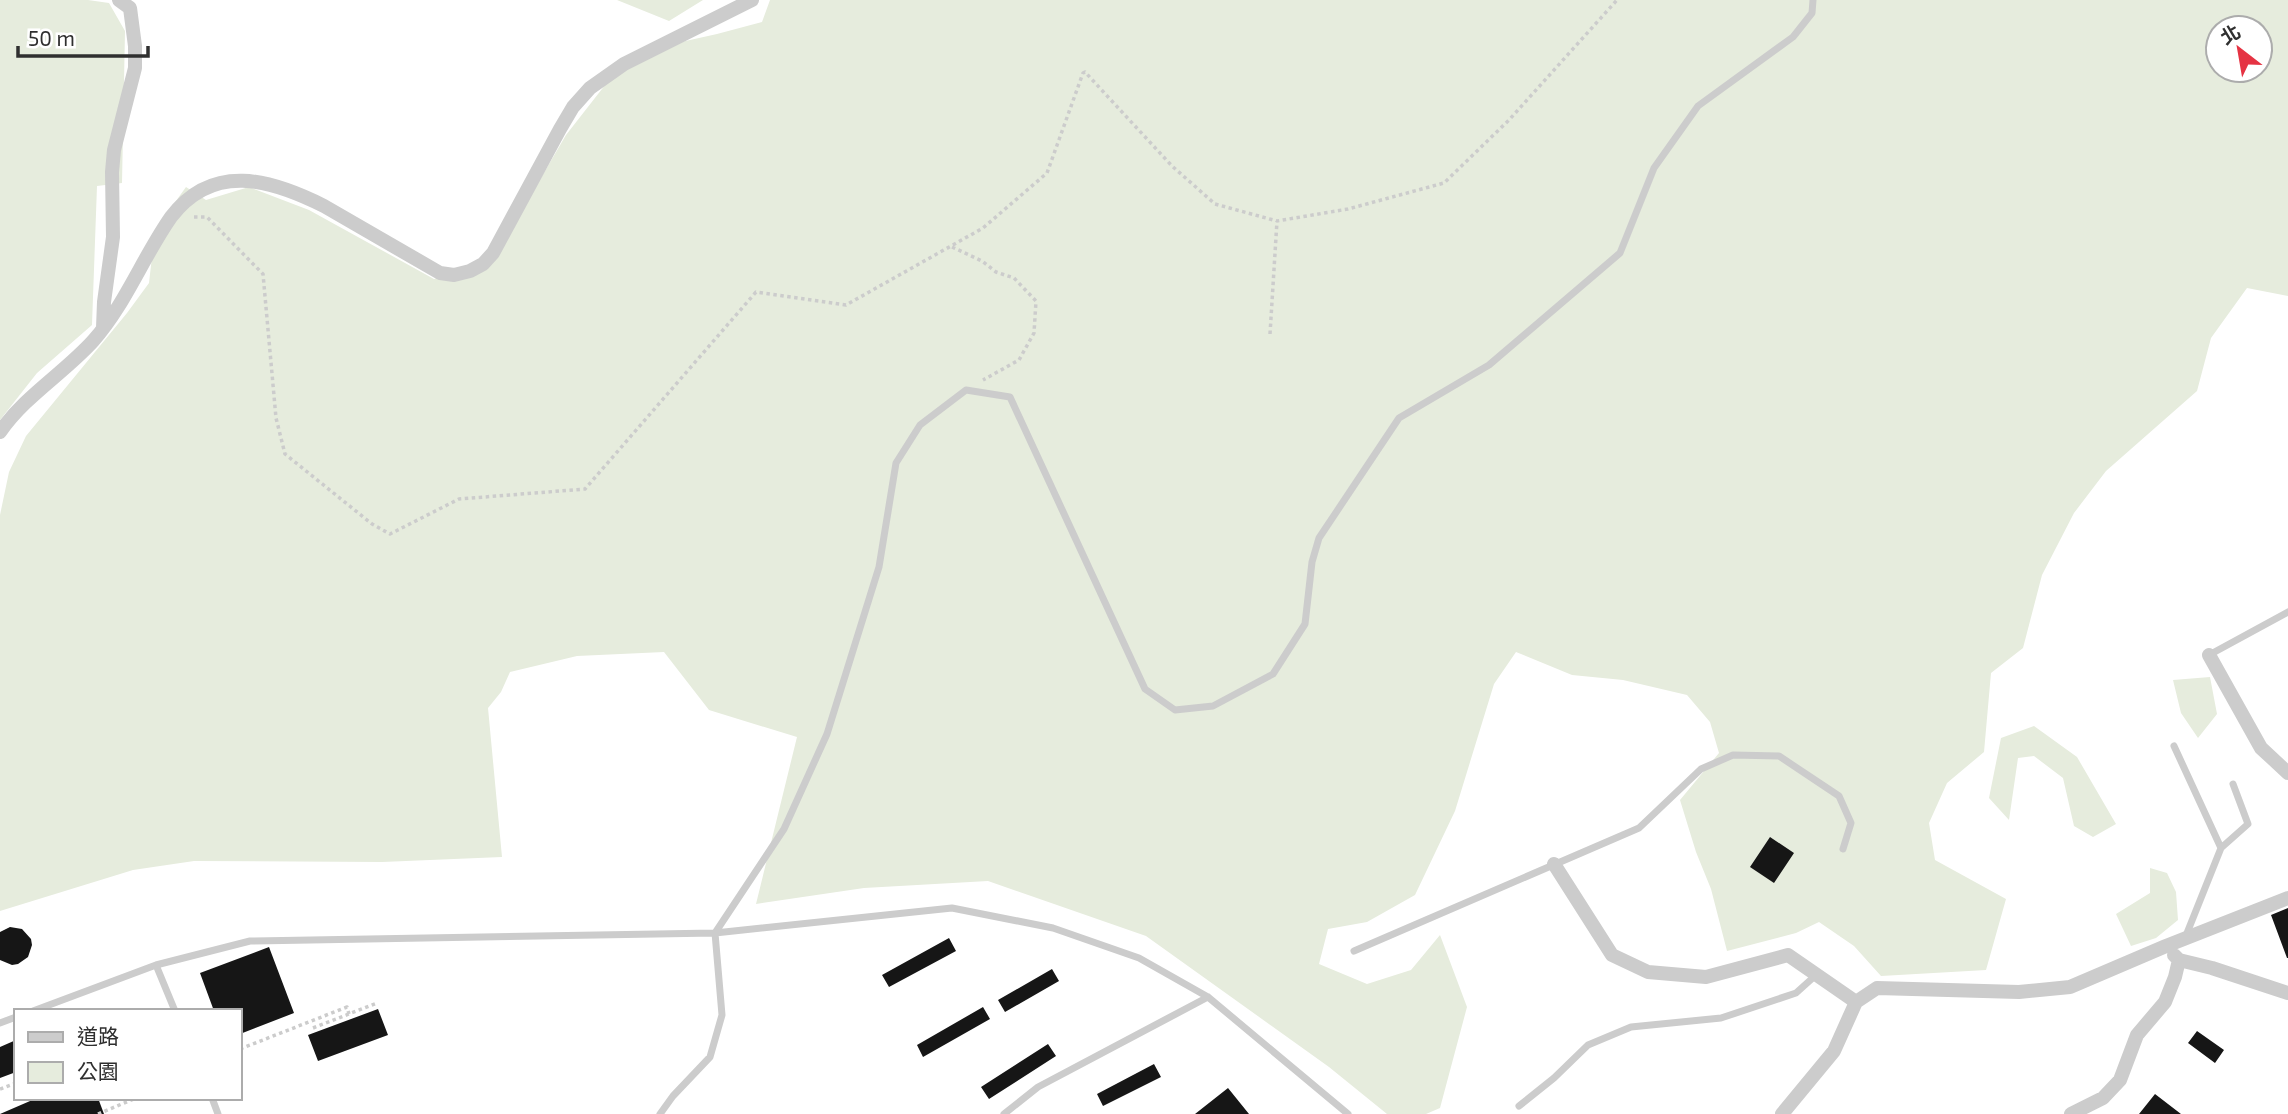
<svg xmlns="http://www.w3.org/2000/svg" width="2288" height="1114" viewBox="0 0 2288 1114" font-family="'Exo 2','Noto Sans TC',sans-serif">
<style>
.green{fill:#e6ecdd;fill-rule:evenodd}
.building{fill:#161616}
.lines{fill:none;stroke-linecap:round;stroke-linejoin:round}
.path{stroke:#ccc;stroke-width:3.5;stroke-dasharray:3.5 3.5;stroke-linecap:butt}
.lane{stroke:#ccc;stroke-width:7}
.street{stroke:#ccc;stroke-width:14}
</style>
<rect width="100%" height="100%" fill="#fff"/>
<path class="green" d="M0 0H88L109 3 125 31 122 183 97 186 92 325 37 373 0 420Z
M617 0H703L669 21Z
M770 0H2288V296L2247 288 2211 338 2197 391 2106 471 2074 513 2042 575 2023 648 1991 673 1984 752 1947 783 1929 823 1935 860 2006 899 1986 970 1881 976 1854 946 1819 922 1796 933 1727 951 1711 889 1696 852 1680 800 1719 753 1710 722 1687 695 1623 680 1572 675 1516 652 1494 684 1455 811 1415 895 1367 922 1328 929 1319 964 1367 984 1411 970 1440 935 1467 1007 1440 1108 1426 1114H1387L1329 1067 1146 936 988 881 864 888 756 904 797 737 709 710 664 652 577 656 510 672 501 692 488 708 502 857 382 862 194 861 133 870 0 911V515L9 472 26 436 127 313 149 283 155 230 186 187 206 200 249 187 309 210 434 279 493 260 566 135 609 80 672 44 717 34 762 22ZM2218 28H2260V70H2218Z
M2210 677 2217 714 2198 738 2181 713 2173 680Z
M2034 726 2077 757 2116 824 2093 837 2074 826 2063 778 2034 756 2018 758 2009 820 1989 798 2001 738Z
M2150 868 2167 873 2176 892 2178 920 2156 938 2131 946 2116 914 2150 893Z"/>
<path class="building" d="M1770 837 1794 853 1774 883 1750 867Z
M2288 908V958H2287L2271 915Z
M10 927 22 929 31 939 32 945 28 957 18 964 12 965 0 960V932Z
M949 938 956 951 889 987 882 975Z
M269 947 294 1013 240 1034V1011H214L200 973Z
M1052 969 1059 981 1005 1012 998 1000Z
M983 1007 990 1019 923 1057 917 1045Z
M378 1009 388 1035 318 1061 308 1035Z
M2197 1031 2224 1050 2215 1063 2188 1043Z
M16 1040V1072L0 1078V1047Z
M1048 1044 1056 1056 989 1099 981 1087Z
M1154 1064 1161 1077 1103 1106 1097 1094Z
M1228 1088 1249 1114H1195Z
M2155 1094 2181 1114H2139Z
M37 1098H98L104 1114H0Z"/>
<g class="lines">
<path class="path" d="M194 217H207L263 274 276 418 285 454 372 524 390 534 459 499 585 489 756 292 846 305 983 228 1047 173 1083 73 1085 72 1172 166 1215 204 1277 221 1348 209 1444 183 1509 120 1617 0
M952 247 982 261 996 272 1014 278 1036 301 1034 333 1019 360 983 380
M1270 334 1277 221
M313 1028 377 1003
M240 1049 347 1007 349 1014
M0 1089 16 1083
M98 1114 136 1098"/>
<path class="lane" d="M2209 655 2288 612
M2174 746 2221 848 2185 938
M2221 848 2248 824 2233 784
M1354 951 1639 828 1701 769 1733 755 1779 756 1839 796 1851 823 1843 849
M156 965 175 1011
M33 1011 156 965 250 941 715 933 952 908 1053 928 1139 958 1208 997 1348 1114
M0 1023 16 1017
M212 1098 218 1114
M1519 1106 1554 1078 1588 1045 1631 1027 1721 1018 1796 993 1816 975
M660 1114 673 1096 710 1057 722 1015 715 933 784 829 827 734 879 567 896 463 920 425 966 390 1010 397 1145 689 1175 710 1213 706 1273 674 1305 624 1312 562 1319 538 1399 418 1489 365 1620 253 1654 168 1698 106 1793 37 1812 13 1813 0
M1004 1114 1038 1087 1208 997"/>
<path class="street" d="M103 328 104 302 113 237 112 172 114 150 135 68V46L130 8 119 0
M0 432C25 396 64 373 93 341 125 305 143 257 171 217 213 162 270 179 324 206L440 273 454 275 470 271 483 264 493 253 560 129 573 107 590 88 624 64 752 0
M2209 655 2261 748 2288 773
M1554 864 1612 955 1648 972 1706 977 1788 955 1856 1002
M2174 955 2179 960 2212 968 2288 993
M1782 1114 1834 1051 1856 1002 1877 988 2019 992 2070 987 2166 946 2288 898
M2071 1114 2103 1098 2120 1080 2137 1035 2165 1002 2175 977 2179 960"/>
</g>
<rect x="14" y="1009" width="228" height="91" fill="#ffffff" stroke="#acacac" stroke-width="2"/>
<rect x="28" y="1032" width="35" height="10" fill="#cccccc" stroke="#acacac" stroke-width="2"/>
<text x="77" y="1044" font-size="21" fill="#2f2f2f">道路</text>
<rect x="28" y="1062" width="35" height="21" fill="#e6ecdd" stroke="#acacac" stroke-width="2"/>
<text x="77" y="1079" font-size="21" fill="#2f2f2f">公園</text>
<g transform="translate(2239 49) rotate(329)"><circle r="33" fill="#ffffff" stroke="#acacac" stroke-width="2"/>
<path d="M0-5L12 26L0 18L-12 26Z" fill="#e53343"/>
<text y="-10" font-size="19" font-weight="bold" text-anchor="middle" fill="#2f2f2f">北</text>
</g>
<path d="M18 46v10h130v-10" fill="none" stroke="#2f2f2f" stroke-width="3.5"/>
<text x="28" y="46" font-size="21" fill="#2f2f2f" stroke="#ffffff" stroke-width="5" paint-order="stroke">50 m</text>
</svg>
